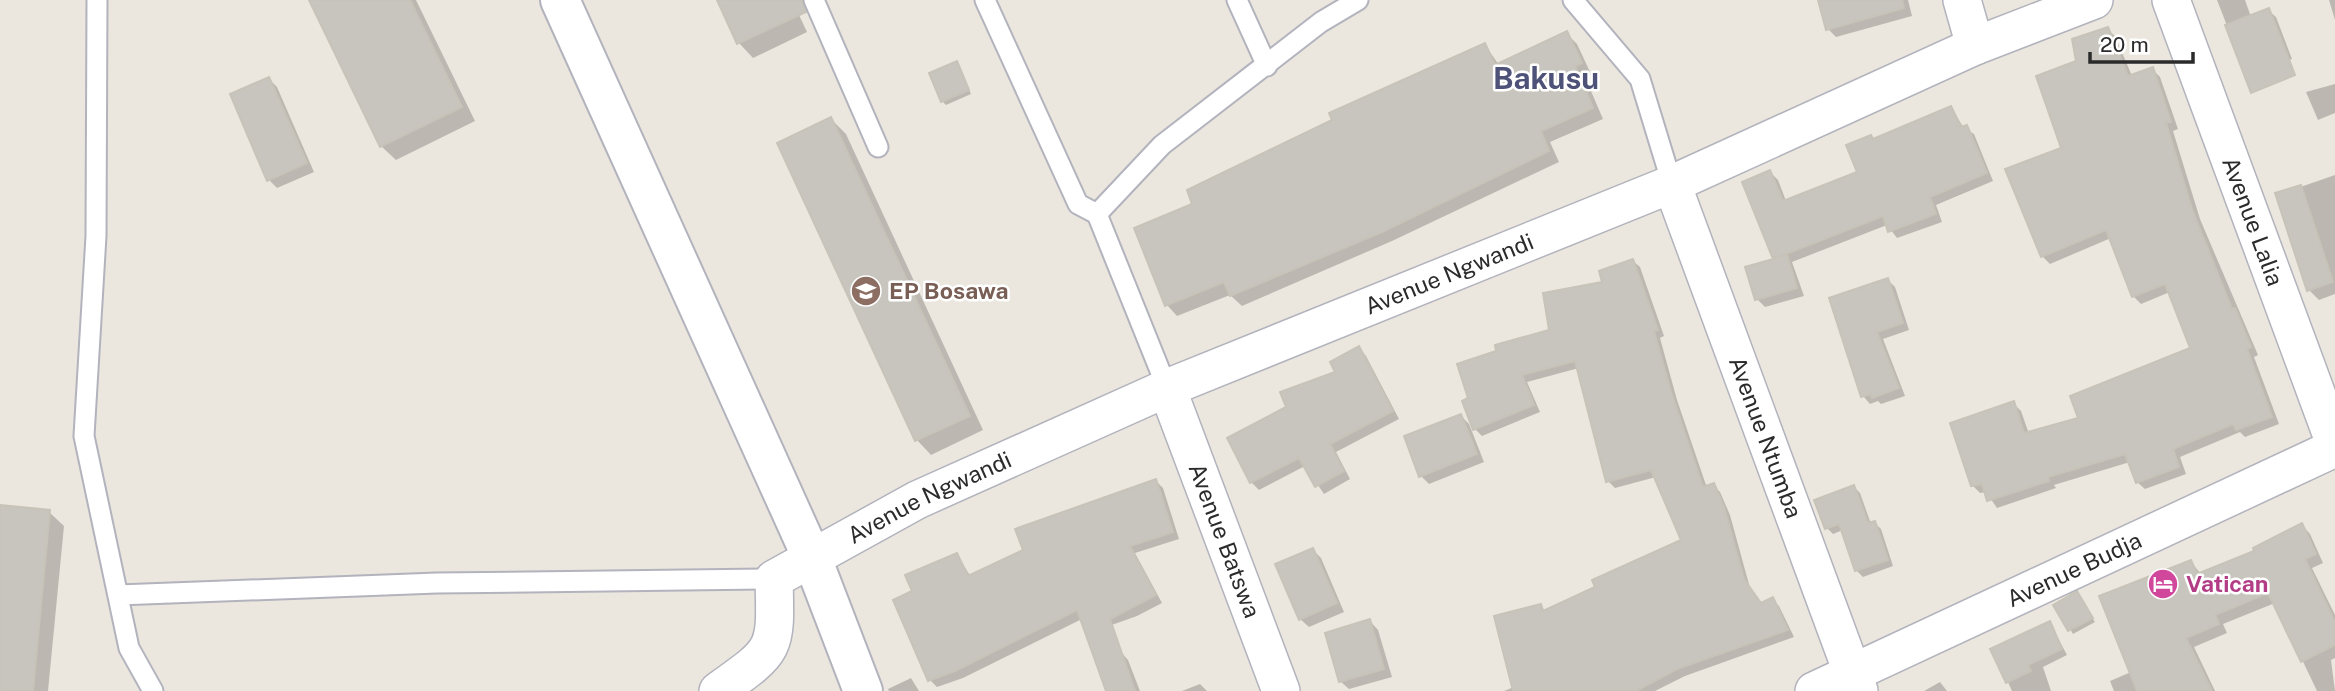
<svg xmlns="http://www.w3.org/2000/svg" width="2335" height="691" viewBox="0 0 2335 691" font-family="'Public Sans',sans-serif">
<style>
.shadow{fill:#0003}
.building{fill:#c7c5bd;stroke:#c7c3b8;stroke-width:2}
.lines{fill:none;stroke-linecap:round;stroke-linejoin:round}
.service-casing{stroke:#b2b3bd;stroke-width:23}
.minor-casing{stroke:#b2b3bd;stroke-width:40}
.tertiary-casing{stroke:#b2b3bd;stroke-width:42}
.service{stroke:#fff;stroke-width:19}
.minor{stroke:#fff;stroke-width:37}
.tertiary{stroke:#fff;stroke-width:38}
.labels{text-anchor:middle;stroke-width:5;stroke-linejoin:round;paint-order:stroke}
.street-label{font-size:23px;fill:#2b2b2b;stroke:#fff}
.education-label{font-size:23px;font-weight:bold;fill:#785e54;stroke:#fff;text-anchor:start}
.hotel-label{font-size:23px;font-weight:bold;fill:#b23c85;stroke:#fff;text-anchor:start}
.district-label{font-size:30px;font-weight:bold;fill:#4f5278;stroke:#fff}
</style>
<rect width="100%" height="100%" fill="#ebe7de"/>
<path class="shadow" d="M311 0H416L475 121 396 160 381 146Z
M719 0H792L807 32 753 58 739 43Z
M1820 0H1908L1912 16 1836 37 1828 29Z
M2217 0H2245L2251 17 2268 10 2276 17 2292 59 2250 74 2243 67Z
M2329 0H2335V20Z
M2107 29 2115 36 2132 76 2152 69 2160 77 2178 129 2173 131 2200 219 2258 355 2254 357 2279 424 2245 437 2240 432 2180 457 2186 474 2145 489 2137 482 2130 462 2054 485 2056 488 1997 508 1986 492 1980 493 1972 485 2013 403 2021 411 2029 434 2080 419 2193 349 2170 292 2141 304 2133 296 2111 238 2050 264 2042 256 2078 62Z
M1566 33 1577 44 1591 74 1585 77 1603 119 1550 142 1559 162 1392 241 1242 306 1230 295 1177 316 1167 305 1194 205 1485 45 1499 65Z
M957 63 971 94 946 105 942 101Z
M269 79 277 87 314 172 277 188 269 180Z
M2335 84V113L2318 120 2306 92Z
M1951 108 1964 128 1974 134 1993 181 1936 205 1942 222 1897 238 1887 225 1792 262 1804 296 1765 307 1757 299 1777 260 1770 172 1778 180 1786 201 1860 173 1874 141Z
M831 119 846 134 983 430 931 455 917 440 779 144Z
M2335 175V294L2319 300 2309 290 2277 195Z
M1633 261 1640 267 1664 336 1660 338 1677 400 1707 488 1713 485 1720 492 1730 515 1750 588 1762 604 1772 599 1779 606 1794 637 1685 676 1655 691H1504L1514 687 1540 606 1546 611 1683 541 1656 477 1615 488 1608 481 1579 368 1527 382 1540 412 1482 436 1475 429 1465 402Z
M1888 280 1895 287 1909 330 1883 339 1905 396 1881 404 1878 401 1870 404 1863 396Z
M1359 348 1366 356 1399 419 1336 452 1350 479 1324 494 1305 466 1259 490 1251 482 1288 408 1338 373Z
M1461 416 1469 424 1484 462 1429 484 1421 476Z
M1156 481 1163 488 1179 539 1135 553 1162 603 1137 616 1092 632 1082 619 963 678 937 687 930 680 915 592 957 555 971 577Z
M1854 487 1860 493 1871 524 1875 523 1881 529 1893 566 1863 577 1856 570 1843 530 1833 534 1827 528Z
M0 507 49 512 64 526 48 691H0Z
M2302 525 2310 534 2323 563 2312 568 2335 615V658L2331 660 2335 691H2317L2275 603 2223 624 2227 633 2194 647 2215 691H2114L2110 681 2131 672 2191 562 2201 574 2257 552Z
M1313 550 1321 558 1344 612 1309 627 1300 619Z
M2077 594 2095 622 2073 634 2056 605Z
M1370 621 1378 630 1392 677 1349 689 1340 681Z
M2050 623 2067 655 2043 667 2051 691H2012L1993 650Z
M1120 651 1128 660 1140 691H1108Z
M911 678 919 691H889L888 689Z
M1940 682 1947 691H1924Z
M1200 684 1207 691H1182Z"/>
<path class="building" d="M309 0H410L462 107 380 147Z
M717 0H802L806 12 737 44Z
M1818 0H1902L1904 8 1826 30Z
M2269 8 2295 75 2251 93 2225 25Z
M2108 27 2128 76 2153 67 2171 122 2166 123 2192 209 2232 309 2235 308 2251 347 2247 349 2272 417 2236 430 2233 424 2173 449 2179 467 2136 483 2125 454 2048 477 2049 481 1987 501 1982 484 1971 486 1950 423 2014 401 2024 433 2078 418 2070 396 2190 348 2165 284 2132 297 2106 230 2041 257 2005 169 2061 148 2036 76 2076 61 2072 39Z
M1567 31 1582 63 1575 66 1593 108 1541 131 1549 151 1382 232 1230 296 1224 282 1165 306 1134 228 1192 204 1187 190 1332 120 1329 113 1485 43 1495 65Z
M957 61 969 90 941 102 929 73Z
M269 77 307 163 267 181 230 94Z
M1951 106 1961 127 1967 125 1987 173 1930 197 1936 214 1888 232 1883 216 1773 259 1742 182 1770 170 1783 201 1857 172 1846 145 1871 135 1873 139Z
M831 117 970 416 915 441 777 143Z
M2301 185 2333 282 2307 291 2275 193Z
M1787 255 1797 288 1755 300 1745 267Z
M1633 259 1658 330 1654 331 1671 392 1703 487 1714 483 1724 507 1744 579 1761 603 1773 597 1788 630 1677 669 1636 691H1513L1494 616 1541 604 1543 611 1595 587 1592 580 1681 540 1651 470 1606 482 1575 361 1522 375 1534 405 1473 430 1462 401 1468 398 1457 364 1496 351 1495 345 1549 330 1543 293 1602 282 1599 271Z
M1888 278 1903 323 1877 332 1899 388 1872 398 1871 394 1861 397 1829 298Z
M1359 346 1393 411 1330 444 1344 471 1315 487 1299 458 1250 483 1227 438 1286 407 1280 392 1335 372 1330 362Z
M1461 414 1477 454 1419 477 1404 436Z
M1156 479 1173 532 1130 546 1156 595 1110 619 1135 691H1106L1077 610 955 671 928 681 893 600 912 591 905 575 957 553 968 576 1023 550 1015 529Z
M1854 485 1868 523 1875 521 1888 560 1855 571 1839 524 1825 529 1814 500Z
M0 505 50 510 33 691H0Z
M2302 523 2316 554 2305 559 2335 622V645L2301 662 2268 593 2215 615 2219 624 2186 638 2212 691H2137L2099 596 2191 560 2197 574 2254 551 2253 548Z
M1313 548 1337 603 1299 620 1275 564Z
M2077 591 2093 618 2068 631 2053 605Z
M1370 619 1384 669 1339 682 1325 633Z
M2050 621 2062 649 2028 665 2031 671 2006 683 1990 649Z"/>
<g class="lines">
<g class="service-casing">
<path id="service" d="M97 0 96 236 84 436 129 648 153 691
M814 0 878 147
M985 0 1078 204 1097 214 1167 388
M1237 0 1267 66
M1573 0 1640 79 1672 184
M1097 214 1162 145 1321 22 1358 0
M118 595 437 583 774 579"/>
</g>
<g class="minor-casing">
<g id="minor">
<path d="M1962 0 1975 46"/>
<path id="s1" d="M2171 0 2335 444"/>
<path id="s2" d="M1672 184 1859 691"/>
<path id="s3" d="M1167 388 1281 691"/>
<path id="s4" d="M718 691C777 649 776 651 774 579L917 500 1167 388 1672 184 1975 46 2094 0"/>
<path id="s5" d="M1814 691 2335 448"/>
</g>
</g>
<g class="tertiary-casing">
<path id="tertiary" d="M560 0 812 558 863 691"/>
</g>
<use href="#service" class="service"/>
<use href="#minor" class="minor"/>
<use href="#tertiary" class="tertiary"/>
</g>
<defs>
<g id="school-disc" transform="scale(1.575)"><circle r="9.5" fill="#8d6e63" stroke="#fff"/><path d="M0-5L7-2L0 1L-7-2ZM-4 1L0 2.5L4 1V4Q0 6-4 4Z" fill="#fff"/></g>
<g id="hotel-disc" transform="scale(1.575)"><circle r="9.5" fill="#d1479c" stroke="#fff"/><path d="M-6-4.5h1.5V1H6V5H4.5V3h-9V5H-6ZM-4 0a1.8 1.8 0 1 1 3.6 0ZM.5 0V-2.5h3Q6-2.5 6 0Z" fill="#fff"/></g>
</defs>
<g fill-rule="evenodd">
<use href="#school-disc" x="866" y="291"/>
<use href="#hotel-disc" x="2163" y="584"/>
</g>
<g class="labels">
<g class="street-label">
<text dy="8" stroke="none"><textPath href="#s1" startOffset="236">Avenue Lalia</textPath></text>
<text dy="8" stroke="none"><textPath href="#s4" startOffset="878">Avenue Ngwandi</textPath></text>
<text dy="8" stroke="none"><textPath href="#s2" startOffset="270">Avenue Ntumba</textPath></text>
<text dy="8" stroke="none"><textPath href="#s4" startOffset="312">Avenue Ngwandi</textPath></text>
<text dy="8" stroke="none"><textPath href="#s3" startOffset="163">Avenue Batswa</textPath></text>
<text dy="8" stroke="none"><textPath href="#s5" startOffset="287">Avenue Budja</textPath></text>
</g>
<g class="education-label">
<text x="889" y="299">EP Bosawa</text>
</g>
<g class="hotel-label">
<text x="2186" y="592">Vatican</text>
</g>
<g class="district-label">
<text x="1546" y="89">Bakusu</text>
</g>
</g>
<path d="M2090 52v10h103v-10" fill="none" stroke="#2b2b2b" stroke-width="3.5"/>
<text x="2100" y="52" font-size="21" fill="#2b2b2b" stroke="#ffffff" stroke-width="5" paint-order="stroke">20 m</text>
</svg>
